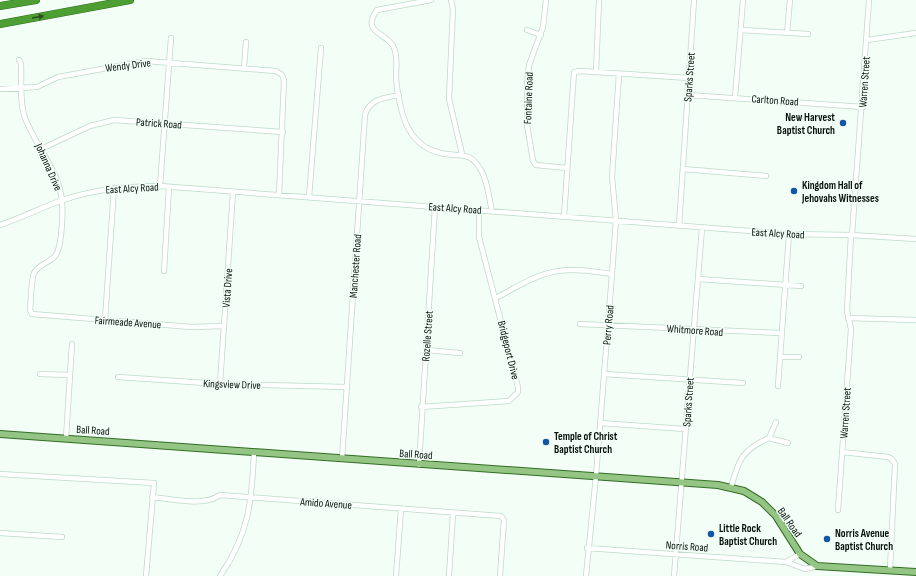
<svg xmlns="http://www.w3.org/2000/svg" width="916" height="576" viewBox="0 0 916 576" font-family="'Sofia Sans Condensed',sans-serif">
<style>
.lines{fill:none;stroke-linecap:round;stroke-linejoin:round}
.minor-casing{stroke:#bedac9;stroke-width:6}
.major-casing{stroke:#346d25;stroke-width:8}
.highway-casing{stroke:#346d25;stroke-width:8}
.minor{stroke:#fff;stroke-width:4.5}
.major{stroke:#94c585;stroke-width:6}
.highway{stroke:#4d9e33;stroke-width:7}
.oneway{fill:#26501d}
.poi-dot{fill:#1256a6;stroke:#f2fef6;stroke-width:1.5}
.labels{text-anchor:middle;stroke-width:3;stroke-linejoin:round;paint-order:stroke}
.street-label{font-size:11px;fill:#07110b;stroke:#f2fef6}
.poi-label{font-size:11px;font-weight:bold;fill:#07110b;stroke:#f2fef6;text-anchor:start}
</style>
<rect width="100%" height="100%" fill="#f2fef6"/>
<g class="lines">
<g class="minor-casing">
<path id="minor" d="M431 0 377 10C360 34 388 32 394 48 398 56 396 69 396 78 397 92 402 120 410 131 417 143 427 150 441 153 460 158 470 149 482 172 488 183 489 199 492 211
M451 0 453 9 449 99 462 154
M546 0 543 27 529 65 527 83V125L533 161 536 165 567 168
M527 30 541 35
M741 30 808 34
M787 33 790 0
M867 40 916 33
M19 60 21 64C22 81 19 101 25 118 35 145 61 174 62 202 63 213 62 248 55 256 49 263 39 264 34 273 31 281 31 301 30 310L32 314 191 327 224 326
M244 68 246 42
M596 72 599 0
M0 89 37 87 58 77 146 61 276 71 282 75 284 80 279 195
M688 95 863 107
M735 97 743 0
M41 149 90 126 114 120 283 132
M683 169 766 176
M160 186 171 38
M309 197 321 48
M564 217 574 72 580 71 689 78
M0 225C22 218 42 207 63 200 95 189 127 186 160 186L789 234 851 235 916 239
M679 226 694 0
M852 235 869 0
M164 271 169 187
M698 279 801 286
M496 298C515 288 538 273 559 271 576 268 595 272 612 274
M848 318 916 320
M105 320 114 188
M580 324 781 333
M426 350 460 353
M780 357H799
M40 374 69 375
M604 374 743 383
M118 377 220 384 346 387
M220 384 233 192
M778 386 789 234
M421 407 509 401 518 392V387L479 237V210
M600 423 685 429
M66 438 72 344
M769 438 776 422
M842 452 888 457 892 459 895 464 890 570
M342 459 365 115C369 99 384 98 399 95
M419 465 435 207
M0 474 154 483 146 576
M731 487C739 459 742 450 769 438L788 443
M152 497C173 499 203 507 220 495L501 516 504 520 500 576
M838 510 851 329 847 311 851 235
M0 533 62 537
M587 548 786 562
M800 554 786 562 805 569 817 566
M220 576C249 535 252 500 254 452
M396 576 401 509
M449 576 453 514
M586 576 596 476 612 274 616 220 612 177 619 74
M674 576 702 228"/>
</g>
<g class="major-casing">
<path id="major" d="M0 434 718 485 744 491 762 502 776 516 800 554 817 566 916 572"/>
</g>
<g class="highway-casing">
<path id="highway" d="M0 6 36 0
M0 24 130 0"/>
</g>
<use href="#minor" class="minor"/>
<use href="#major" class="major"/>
<use href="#highway" class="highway"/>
</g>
<defs><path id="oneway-solid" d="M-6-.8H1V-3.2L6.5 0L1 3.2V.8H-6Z"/></defs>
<use class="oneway" href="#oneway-solid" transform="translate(38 17) rotate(-10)"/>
<g class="poi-dot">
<circle cx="843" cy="123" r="4"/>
<circle cx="794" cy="191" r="4"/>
<circle cx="546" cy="442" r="4"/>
<circle cx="711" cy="534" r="4"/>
<circle cx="827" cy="539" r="4"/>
</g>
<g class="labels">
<g class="street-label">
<text transform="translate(128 65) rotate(-7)" y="4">Wendy Drive</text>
<text transform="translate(689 77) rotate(-86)" y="4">Sparks Street</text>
<text transform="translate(864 82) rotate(-86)" y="4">Warren Street</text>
<text transform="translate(528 98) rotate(-88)" y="4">Fontaine Road</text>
<text transform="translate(775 100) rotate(4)" y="4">Carlton Road</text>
<text transform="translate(159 123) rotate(4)" y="4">Patrick Road</text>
<text transform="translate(49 167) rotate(66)" y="4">Johanna Drive</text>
<text transform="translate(132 188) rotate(-3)" y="4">East Alcy Road</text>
<text transform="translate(455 208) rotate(4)" y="4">East Alcy Road</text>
<text transform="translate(778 233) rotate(3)" y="4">East Alcy Road</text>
<text transform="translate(355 266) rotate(-86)" y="4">Manchester Road</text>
<text transform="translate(227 288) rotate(-86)" y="4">Vista Drive</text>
<text transform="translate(128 322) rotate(4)" y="4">Fairmeade Avenue</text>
<text transform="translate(608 325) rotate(-85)" y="4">Perry Road</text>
<text transform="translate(695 330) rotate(4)" y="4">Whitmore Road</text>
<text transform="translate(427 336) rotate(-86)" y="4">Rozelle Street</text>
<text transform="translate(509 350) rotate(76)" y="4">Bridgeport Drive</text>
<text transform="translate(232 384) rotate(2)" y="4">Kingsview Drive</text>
<text transform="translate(688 402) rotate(-86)" y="4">Sparks Street</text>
<text transform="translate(845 413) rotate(-86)" y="4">Warren Street</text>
<text transform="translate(93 430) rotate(4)" y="4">Ball Road</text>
<text transform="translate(416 454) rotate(4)" y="4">Ball Road</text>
<text transform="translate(326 503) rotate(4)" y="4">Amido Avenue</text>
<text transform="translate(790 522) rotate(55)" y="4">Ball Road</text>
<text transform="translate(687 546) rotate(4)" y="4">Norris Road</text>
</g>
<g class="poi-label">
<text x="835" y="121" text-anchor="end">New Harvest<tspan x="835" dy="13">Baptist Church</tspan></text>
<text x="802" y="189">Kingdom Hall of<tspan x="802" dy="13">Jehovahs Witnesses</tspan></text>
<text x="554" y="440">Temple of Christ<tspan x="554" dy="13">Baptist Church</tspan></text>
<text x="719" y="532">Little Rock<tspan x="719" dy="13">Baptist Church</tspan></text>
<text x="835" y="537">Norris Avenue<tspan x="835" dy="13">Baptist Church</tspan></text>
</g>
</g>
</svg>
